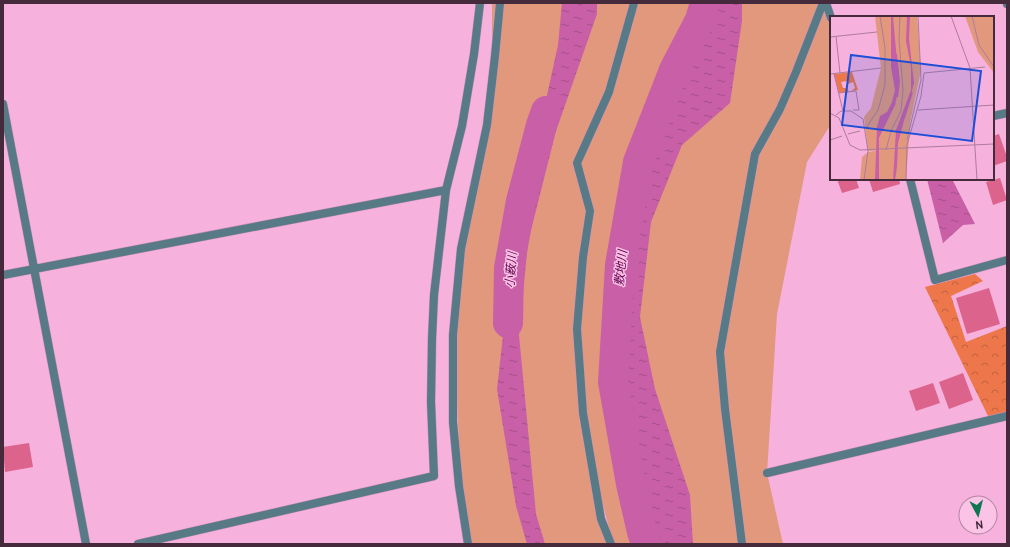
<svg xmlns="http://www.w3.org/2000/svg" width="1010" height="547" viewBox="0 0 1010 547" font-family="Overpass,'Noto Sans JP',sans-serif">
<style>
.green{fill:#e1987d}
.forest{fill:url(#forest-crowns)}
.water{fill:url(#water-ripples)}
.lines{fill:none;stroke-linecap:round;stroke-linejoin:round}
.river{stroke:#c85fa7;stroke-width:30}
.building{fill:#dc638c}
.minor-casing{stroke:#cf93ba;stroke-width:9}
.tertiary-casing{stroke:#cf93ba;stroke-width:9}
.minor{stroke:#577a86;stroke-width:8}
.tertiary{stroke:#577a86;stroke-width:8}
.labels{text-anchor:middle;stroke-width:3;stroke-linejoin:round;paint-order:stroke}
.water-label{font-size:12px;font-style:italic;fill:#670050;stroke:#fbc3e6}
.inset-river{fill:none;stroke:#c85fa7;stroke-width:2}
.inset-road{fill:none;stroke:#af7b9d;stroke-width:1}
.view{fill:#1d4ed8;fill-opacity:0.15;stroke:#1d4ed8;stroke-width:2}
.inset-edge{fill:none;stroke:#452a3c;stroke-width:2}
</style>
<defs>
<pattern id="forest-crowns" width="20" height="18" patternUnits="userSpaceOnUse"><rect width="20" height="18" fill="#ed774a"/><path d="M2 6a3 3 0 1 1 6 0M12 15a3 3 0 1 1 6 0" fill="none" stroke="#c2623f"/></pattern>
<pattern id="water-ripples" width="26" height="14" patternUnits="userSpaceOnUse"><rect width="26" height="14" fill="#c85fa7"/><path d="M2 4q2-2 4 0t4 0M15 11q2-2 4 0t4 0" fill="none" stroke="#a44f89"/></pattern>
</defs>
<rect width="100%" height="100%" fill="#f6b1dd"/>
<path class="green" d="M492 3H826L831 19V124L807 162 777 314 767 473 783 544H613L592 461 609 544H469L461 500 456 371 460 254 492 80Z"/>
<path class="forest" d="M975 274 983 281 951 296 966 342 1007 326V416L990 420 925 287Z"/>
<path class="water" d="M562 3H597V14L556 131 528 242 519 335 536 514 545 544H527L516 506 497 389 509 282 535 150 558 45Z
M704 3H742V21L730 103 682 145 651 222 640 317 655 389 690 495 693 544H648L635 502 620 420 614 368 618 296V237L644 146 702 11Z
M927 179H952L975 224 963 225 943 243Z"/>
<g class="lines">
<path class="river" d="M508 323 509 268 521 201 541 125 546 111
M646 544 642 532 631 484 613 382 620 265 638 162 674 70 700 20 705 3"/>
</g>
<path class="building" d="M999 134 1007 157V161L993 166V136Z
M1000 178 1007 200 993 205 986 182Z
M837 179H856L859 188 842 193Z
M869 179H899L900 184 873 192Z
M989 288 1000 324 967 334 956 298Z
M963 373 973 400 949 409 939 382Z
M933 383 940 403 916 411 909 391Z
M29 443 33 467 5 472 3 447Z"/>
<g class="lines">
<g class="minor-casing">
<path id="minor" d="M826 3 831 18
M993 116 1007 113
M910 179 935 280 1007 260
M3 275 446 190
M767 473 1007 416
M138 544 434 476 431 402 432 339 434 295 446 190 462 126 474 54 480 3
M468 544 459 486 453 422V335L461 249 487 125 495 56 500 3
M611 544 601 519 583 413 577 329 583 257 590 211 577 163 609 92 634 3
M742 544 725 409 720 352 755 154 780 109 796 72 823 3"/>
</g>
<g class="tertiary-casing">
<path id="tertiary" d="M1007 3V4
M3 104 86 544"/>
</g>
<use href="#minor" class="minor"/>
<use href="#tertiary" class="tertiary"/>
</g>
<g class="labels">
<g class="water-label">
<text transform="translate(621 268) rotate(-84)" y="4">敷地川</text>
<text transform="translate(511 270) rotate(-85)" y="4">小薮川</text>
</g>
</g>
<g transform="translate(830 16)">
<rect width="164" height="164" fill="#f6b1dd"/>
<path d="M45 0H87L91 54 80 107 76 164H30L32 141 38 136 52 134 38 135 34 101 41 92 51 52ZM135 0H164V57L148 36Z" fill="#e1987d"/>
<path d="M22 56 28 74 21 75 25 72 23 66 18 68 17 65 11 66 13 72H17L19 76 9 77 4 58Z" fill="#ed774a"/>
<path d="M61 0H63L69 68 66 85 49 122V164H45L47 111 50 100 57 96 62 86 65 74 61 51ZM77 0H80L79 23 84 67 68 127 67 151 65 164H63L66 114 81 74V51L76 25Z" fill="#c85fa7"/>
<path class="inset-river" d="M66 38 69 66 67 81M74 102 82 76M52 113 65 87"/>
<path class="inset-road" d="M121 0 140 52 147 164M142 0 149 29 164 51M6 20 10 57M0 21 47 16M0 58 51 52M4 58 13 95M9 77 26 75 29 94H23M88 94 164 89M0 97 9 102 20 129 30 134 164 128M6 99 11 95H21L33 103 38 135 34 164M36 112 48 94 55 69V32L50 0M18 118 30 115M0 124 12 120M77 124 91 64 88 0M56 134 61 115 71 95 73 74 69 23 70 0M76 164 77 129 91 80 94 57 155 51"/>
<path class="view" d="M21 39 151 55 142 125 12 109Z"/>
<rect width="164" height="164" class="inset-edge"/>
</g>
<rect width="1010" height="547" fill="none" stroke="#452a3c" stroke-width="8"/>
<g transform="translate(978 515) rotate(173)"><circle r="19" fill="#fbc3e6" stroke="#b286a2"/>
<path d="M0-3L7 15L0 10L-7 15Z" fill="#0e774f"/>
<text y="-6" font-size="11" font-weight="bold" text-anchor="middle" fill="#452a3c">N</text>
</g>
</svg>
